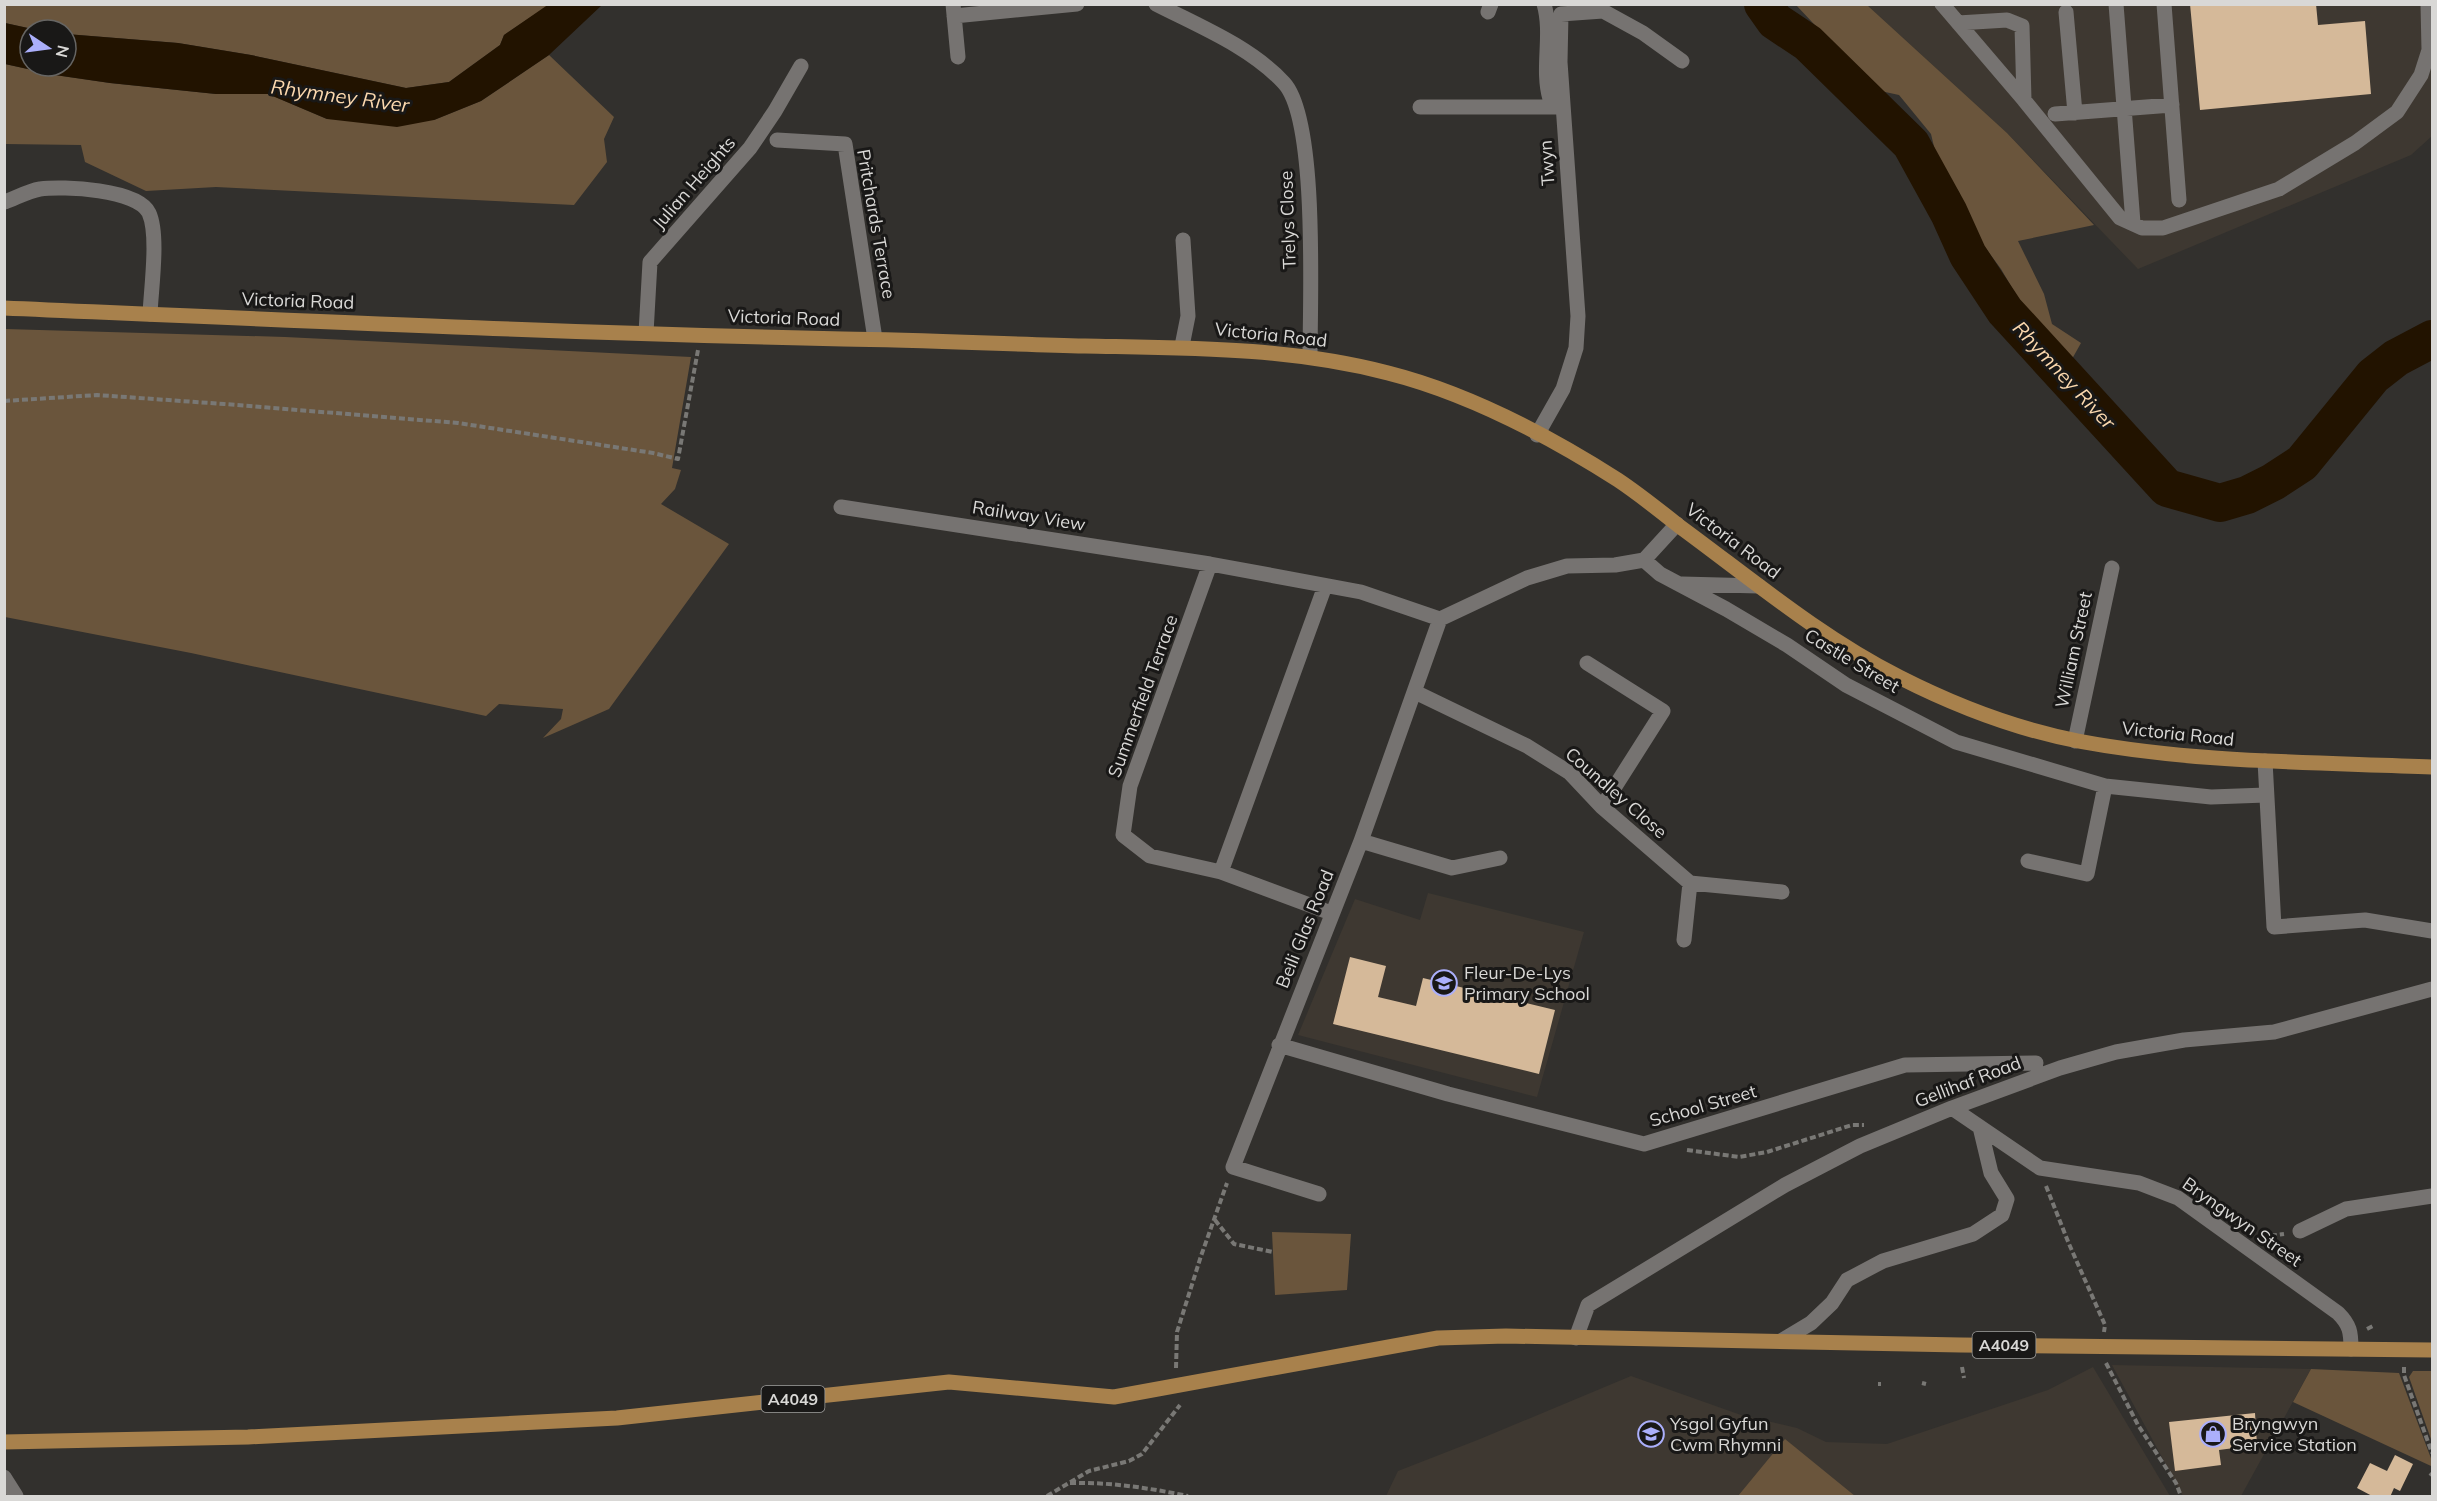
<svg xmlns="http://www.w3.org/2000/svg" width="2437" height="1501" viewBox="0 0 2437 1501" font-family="Mulish,sans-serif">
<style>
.built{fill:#3e3831}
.green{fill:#6a553c}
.water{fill:#221300}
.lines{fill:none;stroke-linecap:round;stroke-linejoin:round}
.river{stroke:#221300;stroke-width:38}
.building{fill:#d5b999}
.path{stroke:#797875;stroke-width:4;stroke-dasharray:6 3;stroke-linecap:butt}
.minor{stroke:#767371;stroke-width:15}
.major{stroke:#a8814c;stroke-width:15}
.labels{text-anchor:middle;stroke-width:6;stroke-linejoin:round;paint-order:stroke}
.shield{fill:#191817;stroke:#9f9e9d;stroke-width:1.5}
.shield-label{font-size:16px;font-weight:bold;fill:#d9d8d6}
.street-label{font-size:18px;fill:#d9d8d6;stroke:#191817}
.poi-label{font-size:18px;fill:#d9d8d6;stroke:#191817;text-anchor:start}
.water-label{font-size:20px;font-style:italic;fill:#fbd8ae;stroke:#191817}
</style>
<rect width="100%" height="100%" fill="#32302d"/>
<path class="built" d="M1867 5H2432V136L2411 155 2138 269 2007 133Z
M1428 893 1584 932 1537 1097 1298 1035 1355 899 1420 920Z
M2112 1365 2311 1369 2241 1496H2183Z
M2093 1367 2170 1496H1386L1398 1471 1480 1439 1631 1376 1741 1415 1797 1428 1826 1442 1887 1444 2048 1390Z"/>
<path class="green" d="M5 4 549 5 504 35 500 45 449 82 406 88 251 55 178 43 66 34V30H37L5 23Z
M1796 5H1867L2007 133 2094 225 2018 241 2044 294 2052 324 2081 343 2072 359 2018 298 2001 269 1973 231 1959 192 1937 159 1931 134 1899 95 1876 90Z
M549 55 614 117 604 139 607 162 574 205 216 187 146 191 85 162 81 145 5 144V64L55 75 110 83 216 94H268L327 119 434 120 481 101Z
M5 329 285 337 691 357 672 468 681 470 675 489 661 504 729 544 609 709 543 738 561 719 563 709 499 704 486 716 191 653 5 617Z
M1272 1232 1351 1234 1347 1290 1275 1295Z
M2311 1369 2399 1373 2432 1461 2431 1466 2293 1402Z
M2413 1371H2432V1442L2409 1377Z
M1785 1439 1855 1496H1738Z"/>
<path class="water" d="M549 4 602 5 549 55 481 101 434 120 397 127 327 119 268 94H216L110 83 55 75 5 64V23L37 30H30V66H66V34L178 43 251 55 406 88 449 82 500 45 504 35Z"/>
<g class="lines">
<path class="river" d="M1763 4 1775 21 1808 43 1911 144 1949 213 1968 255 2005 311 2167 488 2220 503 2247 495 2273 482 2302 463 2373 376 2396 358 2432 339"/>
</g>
<path class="building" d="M2190 4H2316L2318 25 2365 21 2371 94 2200 110Z
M1350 957 1386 966 1378 997 1416 1006 1423 978 1555 1010 1539 1074 1333 1024Z
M2255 1413 2257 1445 2219 1450 2221 1465 2175 1471 2169 1422Z
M2395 1455 2413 1464 2400 1491 2394 1488 2390 1497H2374L2357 1488 2370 1463 2387 1471Z"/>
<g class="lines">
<path class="path" d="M4 401 97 395 224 404 458 423 653 453 678 459 698 350
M1687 1150 1739 1157 1767 1152 1852 1125H1864
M2046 1186 2069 1244 2105 1325 2104 1332
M1215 1220 1234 1244 1273 1252
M2262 1237 2284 1234
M2367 1329 2375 1325
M2106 1363 2138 1425 2176 1483 2181 1496
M1962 1367 1964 1378
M2404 1367V1375L2432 1453
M1176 1368 1177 1332 1201 1256 1227 1183
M1922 1383 1926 1384
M1878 1384H1881
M2430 1473 2432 1475
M1070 1483C1110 1482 1149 1488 1188 1496
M1047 1496 1089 1471 1129 1461 1142 1454 1180 1405"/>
<path class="minor" d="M953 4 958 57
M1156 4C1199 26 1251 47 1284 83 1318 120 1310 302 1310 357
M1544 4C1553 35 1541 68 1550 99L1563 107
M1942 4 2024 100 2120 218 2142 228H2163L2279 189 2355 143 2397 112 2421 75 2429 50 2428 4
M2116 4 2133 223
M2164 4 2179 200
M1488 12 1491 4
M2066 12 2075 113
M954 16 1077 4
M1958 23 2007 20 2022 26 2024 100
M1420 107H1563
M2055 114 2172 105
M777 140 845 144 875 339
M5 202C16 198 28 191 40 189 63 186 138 189 149 213 159 235 151 289 150 314
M646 333 650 262 750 148 775 111 801 66
M1182 346 1188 316 1183 240
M1537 435 1563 389 1576 348 1578 316 1560 62 1561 14 1603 11 1643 33 1682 61
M841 507 1210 564 1361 592 1440 619
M1644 560 1677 524
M1210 564 1130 786 1123 835 1150 856 1221 872 1331 913
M1682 584 1759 586
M1440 619 1527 578 1567 566 1615 565 1644 560 1660 574 1726 609 1787 645 1846 685 1956 742 2105 786 2211 797 2266 795
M1587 663 1663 711 1602 807
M1415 692 1527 746 1570 773 1602 807 1690 883 1782 892
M2075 741 2112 568
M2265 761 2274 927 2365 920 2432 931
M1361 841 1452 868 1500 858
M2028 861 2087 874 2105 786
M1221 872 1325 586
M1684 940 1690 883
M1279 1045 1448 1094 1644 1144 1905 1065 2036 1063
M1952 1108 2040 1168 2139 1183 2178 1198 2338 1313C2350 1325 2351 1332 2351 1349
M1319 1194 1233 1167 1361 841 1440 619
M2300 1231 2346 1209 2432 1196
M1576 1338 1588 1305 1785 1185 1860 1146 1952 1108 2060 1068 2116 1052 2184 1040 2274 1032 2432 989
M1781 1341 1811 1323 1832 1303 1847 1280 1883 1261 1973 1234 2002 1215 2007 1199 1991 1173 1980 1127
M4 1477 16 1496"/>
<path class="major" d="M4 308C284 320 564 333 843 339 924 340 1004 344 1085 346 1187 348 1288 347 1388 373 1467 393 1549 436 1618 480 1639 494 1659 510 1679 526 1750 578 1820 637 1899 677 1954 705 2016 729 2078 741 2195 763 2314 762 2432 767
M4 1442 248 1437 617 1418 949 1382 1114 1397 1438 1338 1506 1336 1961 1345 2432 1350"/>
</g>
<defs>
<g id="school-ring" transform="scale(1.35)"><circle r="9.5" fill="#191817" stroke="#abaffb" stroke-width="1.5"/><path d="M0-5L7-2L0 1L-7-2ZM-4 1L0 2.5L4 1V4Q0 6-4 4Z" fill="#abaffb"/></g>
<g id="shop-ring" transform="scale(1.35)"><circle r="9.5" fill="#191817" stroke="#abaffb" stroke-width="1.5"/><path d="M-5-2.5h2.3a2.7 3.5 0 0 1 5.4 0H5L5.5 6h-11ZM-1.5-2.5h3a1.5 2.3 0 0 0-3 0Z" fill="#abaffb"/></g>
</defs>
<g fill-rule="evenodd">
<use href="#school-ring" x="1444" y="983"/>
<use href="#school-ring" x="1651" y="1434"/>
<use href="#shop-ring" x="2213" y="1434"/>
</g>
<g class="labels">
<g class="shield">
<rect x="1972.5" y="1332" width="63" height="26" rx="4.5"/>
<rect x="761.5" y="1386" width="63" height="26" rx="4.5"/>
</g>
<g class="shield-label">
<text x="2004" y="1351">A4049</text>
<text x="793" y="1405">A4049</text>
</g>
<g class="street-label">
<text transform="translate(1547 163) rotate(-94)" y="6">Twyn</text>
<text transform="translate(694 183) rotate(-49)" y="6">Julian Heights</text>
<text transform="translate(1288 220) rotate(-92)" y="6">Trelys Close</text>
<text transform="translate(876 224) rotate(80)" y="6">Pritchards Terrace</text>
<text transform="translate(298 301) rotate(2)" y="6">Victoria Road</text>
<text transform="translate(784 318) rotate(2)" y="6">Victoria Road</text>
<text transform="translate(1271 335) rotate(6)" y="6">Victoria Road</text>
<text transform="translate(1029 516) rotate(9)" y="6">Railway View</text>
<text transform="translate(1733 541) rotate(37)" y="6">Victoria Road</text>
<text transform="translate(2074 650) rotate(-78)" y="6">William Street</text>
<text transform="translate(1852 661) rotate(31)" y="6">Castle Street</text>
<text transform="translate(1143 696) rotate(-70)" y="6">Summerfield Terrace</text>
<text transform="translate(2178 734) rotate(6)" y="6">Victoria Road</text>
<text transform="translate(1616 793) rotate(41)" y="6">Coundley Close</text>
<text transform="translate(1305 929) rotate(-68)" y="6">Beili Glas Road</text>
<text transform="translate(1968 1082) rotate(-21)" y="6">Gellihaf Road</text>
<text transform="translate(1703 1106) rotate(-16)" y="6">School Street</text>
<text transform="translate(2242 1222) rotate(35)" y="6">Bryngwyn Street</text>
</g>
<g class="poi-label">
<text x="1464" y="979">Fleur-De-Lys<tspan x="1464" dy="21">Primary School</tspan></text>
<text x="1670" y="1430">Ysgol Gyfun<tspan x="1670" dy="21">Cwm Rhymni</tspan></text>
<text x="2232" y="1430">Bryngwyn<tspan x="2232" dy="21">Service Station</tspan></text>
</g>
<g class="water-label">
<text transform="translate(340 96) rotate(8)" y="7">Rhymney River</text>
<text transform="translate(2064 375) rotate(47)" y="7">Rhymney River</text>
</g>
</g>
<rect width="2437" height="1501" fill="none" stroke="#d9d8d6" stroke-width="12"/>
<g transform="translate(48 48) rotate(103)"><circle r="28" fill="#191817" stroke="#666563" stroke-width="1.5"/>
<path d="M0-4.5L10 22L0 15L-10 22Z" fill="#abaffb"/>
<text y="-9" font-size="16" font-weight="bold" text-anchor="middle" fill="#d9d8d6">N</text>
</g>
</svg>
